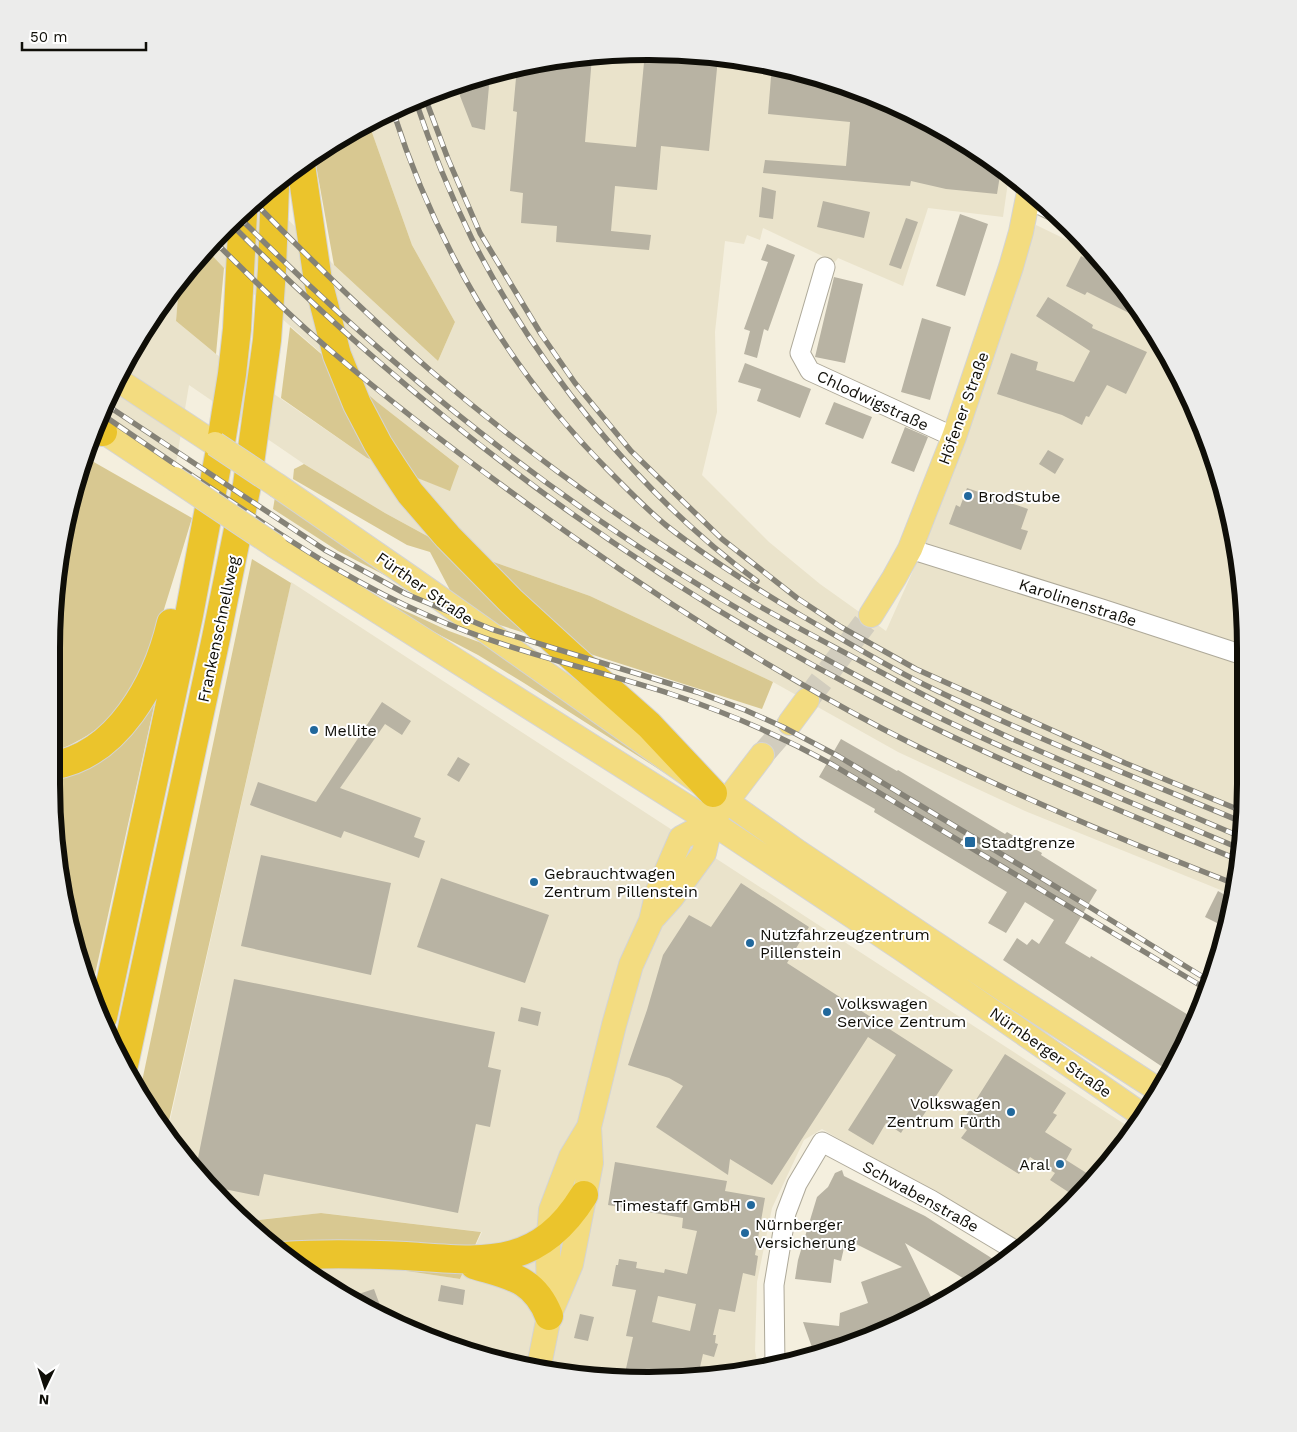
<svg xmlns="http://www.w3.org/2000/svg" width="1297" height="1432" viewBox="0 0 1297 1432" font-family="'Work Sans',sans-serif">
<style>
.built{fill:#eae3cb}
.green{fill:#d8c891}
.building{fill:#b8b3a3;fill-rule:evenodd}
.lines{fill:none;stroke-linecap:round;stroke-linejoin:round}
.major-tunnel{stroke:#d2cdbe;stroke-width:24;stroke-dasharray:24 12;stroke-linecap:butt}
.minor-casing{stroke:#aea999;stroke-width:21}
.major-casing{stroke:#d4d4d3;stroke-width:26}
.highway-casing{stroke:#d4d4d3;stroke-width:30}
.minor{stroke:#fff;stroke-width:19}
.major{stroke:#f3dc80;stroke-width:24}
.highway{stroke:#ebc42c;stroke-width:28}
.rail-casing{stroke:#858277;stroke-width:5.5}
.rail{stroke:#fff;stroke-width:4;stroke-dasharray:11;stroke-linecap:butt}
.major-bridge-casing{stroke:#d4d4d3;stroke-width:26;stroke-linecap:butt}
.major-bridge{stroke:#f3dc80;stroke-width:24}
.poi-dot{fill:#21689c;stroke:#fff;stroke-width:2}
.labels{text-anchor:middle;stroke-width:4;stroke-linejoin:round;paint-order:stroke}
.street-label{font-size:16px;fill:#0f0e08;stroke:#fff}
.poi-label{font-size:16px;fill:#0f0e08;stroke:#fff;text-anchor:start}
.rim{fill:none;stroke:#0f0e08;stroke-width:6}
</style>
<rect width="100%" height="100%" fill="#f4efde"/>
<path class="built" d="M648 51 765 63 877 97 980 152 1009 175 1003 217 928 208 903 286 838 258 835 262 763 228 760 240 747 235 744 244 725 241 715 332 717 412 702 475 769 542 820 584 886 631 920 555 1036 225 1092 252 1145 316 1200 420 1234 532 1246 648 1241 861 1233 895 1025 811 898 752 773 682 590 596 440 543 385 513 304 464 189 385 175 469 98 418 152 317 179 284 176 321 216 354 367 458 449 490 458 465 377 402 224 268 207 250 226 226 264 196 334 265 438 361 455 322 412 245 369 124 420 97 532 63Z
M291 582 1132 1129 1097 1178 1023 1247 822 1129 804 1140 772 1208 757 1282 755 1351 759 1370 648 1381 494 1360 385 1319 307 1271 316 1268 367 1265 460 1279 482 1232 322 1213 248 1221 175 1147 167 1134Z"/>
<path class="green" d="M369 124 412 245 455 322 438 361 334 265 314 154Z
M207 250 224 268 216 354 176 321 179 284Z
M290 327 377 402 459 466 450 491 367 458 281 398Z
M85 457 192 518C183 548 174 577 165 606 155 639 146 672 125 701 108 725 79 743 51 753L53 610 63 532Z
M304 464 385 513 440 543 590 596 773 682 762 709 487 621 451 592 430 552 407 545 293 479 294 469Z
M275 497 421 594 338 551 273 509Z
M252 559 291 583 166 1134 140 1091Z
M386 602 449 631 498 649 685 786 524 683 478 655 415 622Z
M160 679 92 988 63 900 51 773Z
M321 1213 481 1232 460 1279 367 1265 316 1268 307 1271 285 1257 249 1221Z"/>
<path class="building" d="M645 52 718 58 709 151 661 146 657 190 615 186 611 231 651 235 649 250 556 242 557 226 521 223 523 193 510 191 517 112 513 111 517 67 532 63 592 57 585 142 636 147Z
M772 65 877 97 980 152 1001 169 997 194 946 189 911 181 910 186 763 173 765 160 846 166 850 122 768 114Z
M490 75 485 130 472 127 460 96 461 84Z
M762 187 776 191 773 219 759 217Z
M823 201 870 212 864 238 817 227Z
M960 214 988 224 965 296 936 286Z
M906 218 918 222 901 269 889 265Z
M767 244 795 255 768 331 764 329 757 358 744 354 750 331 744 329 768 262 761 260Z
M1081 256 1106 269 1145 316 1149 323 1087 292 1085 295 1066 286Z
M834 277 863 284 845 363 815 357Z
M1048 297 1093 325 1092 328 1147 352 1126 394 1107 385 1089 417 1086 416 1082 425 1062 415 997 394 1011 353 1038 362 1036 370 1074 382 1090 351 1036 316Z
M922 318 951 327 930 400 901 392Z
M745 363 811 389 800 418 757 401 761 389 738 382Z
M834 402 872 417 863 439 825 424Z
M905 427 928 437 914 472 891 463Z
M1048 450 1064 459 1055 474 1039 464Z
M967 488 1028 509 1021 529 1028 531 1021 550 949 524 956 505 960 507Z
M382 702 411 721 402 735 385 724 340 788 421 818 414 837 425 841 419 858 344 831 341 838 250 805 258 782 316 802Z
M841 739 897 771 898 770 1005 834 1007 832 1042 853 1041 855 1097 890 1065 943 1090 958 1091 956 1195 1019 1170 1072 1003 960 1017 938 1027 945 1032 939 1039 944 1054 920 1025 902 1006 933 988 923 1007 892 874 812 875 809 819 777Z
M458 757 470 764 459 782 447 775Z
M261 855 391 883 371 975 241 946Z
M441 878 549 915 525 983 417 947Z
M741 883 809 927 787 963 953 1070 917 1125 909 1120 901 1133 886 1123 873 1145 848 1130 896 1055 868 1037 772 1185 730 1159 728 1175 656 1127 683 1086 669 1078 628 1065 647 1010 663 955 689 915 711 927Z
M1218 891 1232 899 1225 927 1205 917Z
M234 979 495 1032 488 1067 501 1070 490 1127 476 1124 458 1213 264 1174 259 1196 214 1187 196 1168Z
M521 1007 541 1012 538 1026 518 1021Z
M1005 1054 1066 1093 1053 1113 1057 1115 1045 1132 1072 1149 1066 1160 1096 1179 1076 1197 1050 1180 1055 1173 1030 1157 1019 1174 961 1138 967 1130 960 1125Z
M615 1162 727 1181 725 1191 765 1198 755 1255 758 1256 755 1276 743 1273 735 1312 719 1309 713 1335H716L715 1343 718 1344 714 1357 703 1354 698 1376 655 1380 625 1373 633 1337 626 1336 636 1290 612 1286 616 1265H618L619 1259 637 1262 636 1268 664 1273 665 1269 687 1274 697 1231 682 1228 683 1218 608 1205ZM658 1296 696 1304 690 1331 652 1322Z
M842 1170 844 1176 925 1216 1001 1264 971 1283 905 1243 935 1305 912 1319 814 1353 803 1322 839 1326 840 1313 868 1303 861 1282 902 1267 846 1239 841 1261 834 1259 831 1283 795 1279 798 1260 817 1197 828 1187 835 1173Z
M441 1285 465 1290 463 1305 438 1301Z
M374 1289 385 1319 349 1297Z
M580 1314 594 1317 588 1341 574 1338Z"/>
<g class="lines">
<path class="major-tunnel" d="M807 700 871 615
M762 755 790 723"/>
<g class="minor-casing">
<path id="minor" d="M1028 199 1053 211
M825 267 800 353 810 371 954 437
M910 549 1102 609 1246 656
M775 1366 774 1285 786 1213 797 1184 822 1142 931 1200 1018 1252"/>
</g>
<g class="major-casing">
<path id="major" d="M118 380 215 444
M95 426 175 479
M278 486 414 580 798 852 1009 993 1160 1091
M275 546 711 822 902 949 1142 1115
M871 615 894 578 910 549 954 437 1011 267 1021 232 1029 192
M790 723 807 700
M654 917 672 897 704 853 711 822
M549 1316 571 1264 591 1163 589 1127 614 1025 631 965 651 921 658 891 681 838 711 822 762 755
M539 1366 549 1316 548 1247 551 1210 571 1157 589 1127"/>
</g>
<g class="highway-casing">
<path id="highway" d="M301 165 318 281 337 355 357 404 378 444 394 469 410 493 448 537 511 601 570 655 649 725 713 793
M94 430 103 432
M51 766C118 756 157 682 171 623
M103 1017 189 615 219 455 232 374 237 329 243 213
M124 1065 216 638 247 485 267 340 272 269 275 186
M283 1256C324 1253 365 1254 406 1256 483 1261 537 1271 584 1195
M474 1265C510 1276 534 1278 549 1316"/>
</g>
<use href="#minor" class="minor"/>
<use href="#major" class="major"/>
<use href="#highway" class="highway"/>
<g class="rail-casing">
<path id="rail" d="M424 95 448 159 480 233 541 334 575 383 631 451 722 539 797 598 841 627 916 669 1125 763 1242 811
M415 99C431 147 450 194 472 239 537 367 641 496 757 581
M393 111C436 246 508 369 608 470 627 489 646 509 667 526 710 560 755 588 802 616 842 639 881 663 923 684 1027 735 1135 777 1242 822
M255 203C312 261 370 318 431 371 532 457 641 535 754 603 790 624 827 643 864 663 914 690 965 718 1017 741 1091 774 1167 805 1241 837
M238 216C348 327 468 429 596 518 681 577 771 630 863 679 985 744 1114 795 1241 849
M230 223C416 410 630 571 865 693 986 757 1114 808 1241 861
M214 241C252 278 289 316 330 350 407 416 489 477 572 536 672 607 775 672 883 729 997 788 1116 838 1235 884
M105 404 325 550 406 594 491 629 697 692 745 710 783 727 838 756 1088 906 1211 982
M100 413C149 447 198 480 247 512 305 551 364 588 429 616 507 651 590 668 671 694 728 713 781 736 833 765L1208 990"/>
</g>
<use href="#rail" class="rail"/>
<g class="major-bridge-casing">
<path id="major-bridge" d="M215 444 278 486
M175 479 275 546"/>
</g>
<use href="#major-bridge" class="major-bridge"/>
</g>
<g class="poi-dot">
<circle cx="968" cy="496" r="5"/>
<circle cx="314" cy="730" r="5"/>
<rect x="964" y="836" width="12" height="12" rx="2.5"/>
<circle cx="534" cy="882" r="5"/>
<circle cx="750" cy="943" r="5"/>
<circle cx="827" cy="1012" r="5"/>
<circle cx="1011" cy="1112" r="5"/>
<circle cx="1060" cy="1164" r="5"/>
<circle cx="751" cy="1205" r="5"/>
<circle cx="745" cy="1233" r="5"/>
</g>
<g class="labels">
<g class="street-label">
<text transform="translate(873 400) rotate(25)" y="6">Chlodwigstraße</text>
<text transform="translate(963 408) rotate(-70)" y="6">Höfener Straße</text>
<text transform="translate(425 588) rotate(35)" y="6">Fürther Straße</text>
<text transform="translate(1078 602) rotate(18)" y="6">Karolinenstraße</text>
<text transform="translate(218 629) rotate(-78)" y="6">Frankenschnellweg</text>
<text transform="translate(1051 1052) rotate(35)" y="6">Nürnberger Straße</text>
<text transform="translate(921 1196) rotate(29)" y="6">Schwabenstraße</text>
</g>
<g class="poi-label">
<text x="978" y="502">BrodStube</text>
<text x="324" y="736">Mellite</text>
<text x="981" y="848">Stadtgrenze</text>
<text x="544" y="879">Gebrauchtwagen<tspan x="544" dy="18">Zentrum Pillenstein</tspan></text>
<text x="760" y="940">Nutzfahrzeugzentrum<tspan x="760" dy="18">Pillenstein</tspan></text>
<text x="837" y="1009">Volkswagen<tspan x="837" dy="18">Service Zentrum</tspan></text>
<text x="1001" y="1109" text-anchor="end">Volkswagen<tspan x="1001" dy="18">Zentrum Fürth</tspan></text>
<text x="1050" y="1170" text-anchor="end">Aral</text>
<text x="741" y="1211" text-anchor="end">Timestaff GmbH</text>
<text x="755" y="1230">Nürnberger<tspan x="755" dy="18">Versicherung</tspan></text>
</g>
</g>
<path d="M0 0H1297V1432H0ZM648 60H649A588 588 0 0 1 1237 648V784A588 588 0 0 1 649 1372H648A588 588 0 0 1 60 784V648A588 588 0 0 1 648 60Z" fill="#ececeb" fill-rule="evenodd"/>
<path class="rim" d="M648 60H649A588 588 0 0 1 1237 648V784A588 588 0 0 1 649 1372H648A588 588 0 0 1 60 784V648A588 588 0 0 1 648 60Z"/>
<g transform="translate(45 1387) rotate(184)" stroke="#ffffff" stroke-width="4" paint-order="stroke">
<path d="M0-4L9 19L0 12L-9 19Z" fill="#0f0e08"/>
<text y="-8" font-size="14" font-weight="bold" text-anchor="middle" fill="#0f0e08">N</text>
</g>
<path d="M22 42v8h124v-8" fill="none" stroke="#0f0e08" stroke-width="2.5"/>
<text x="30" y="42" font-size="15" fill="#0f0e08" stroke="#ffffff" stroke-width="4" paint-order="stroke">50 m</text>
</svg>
